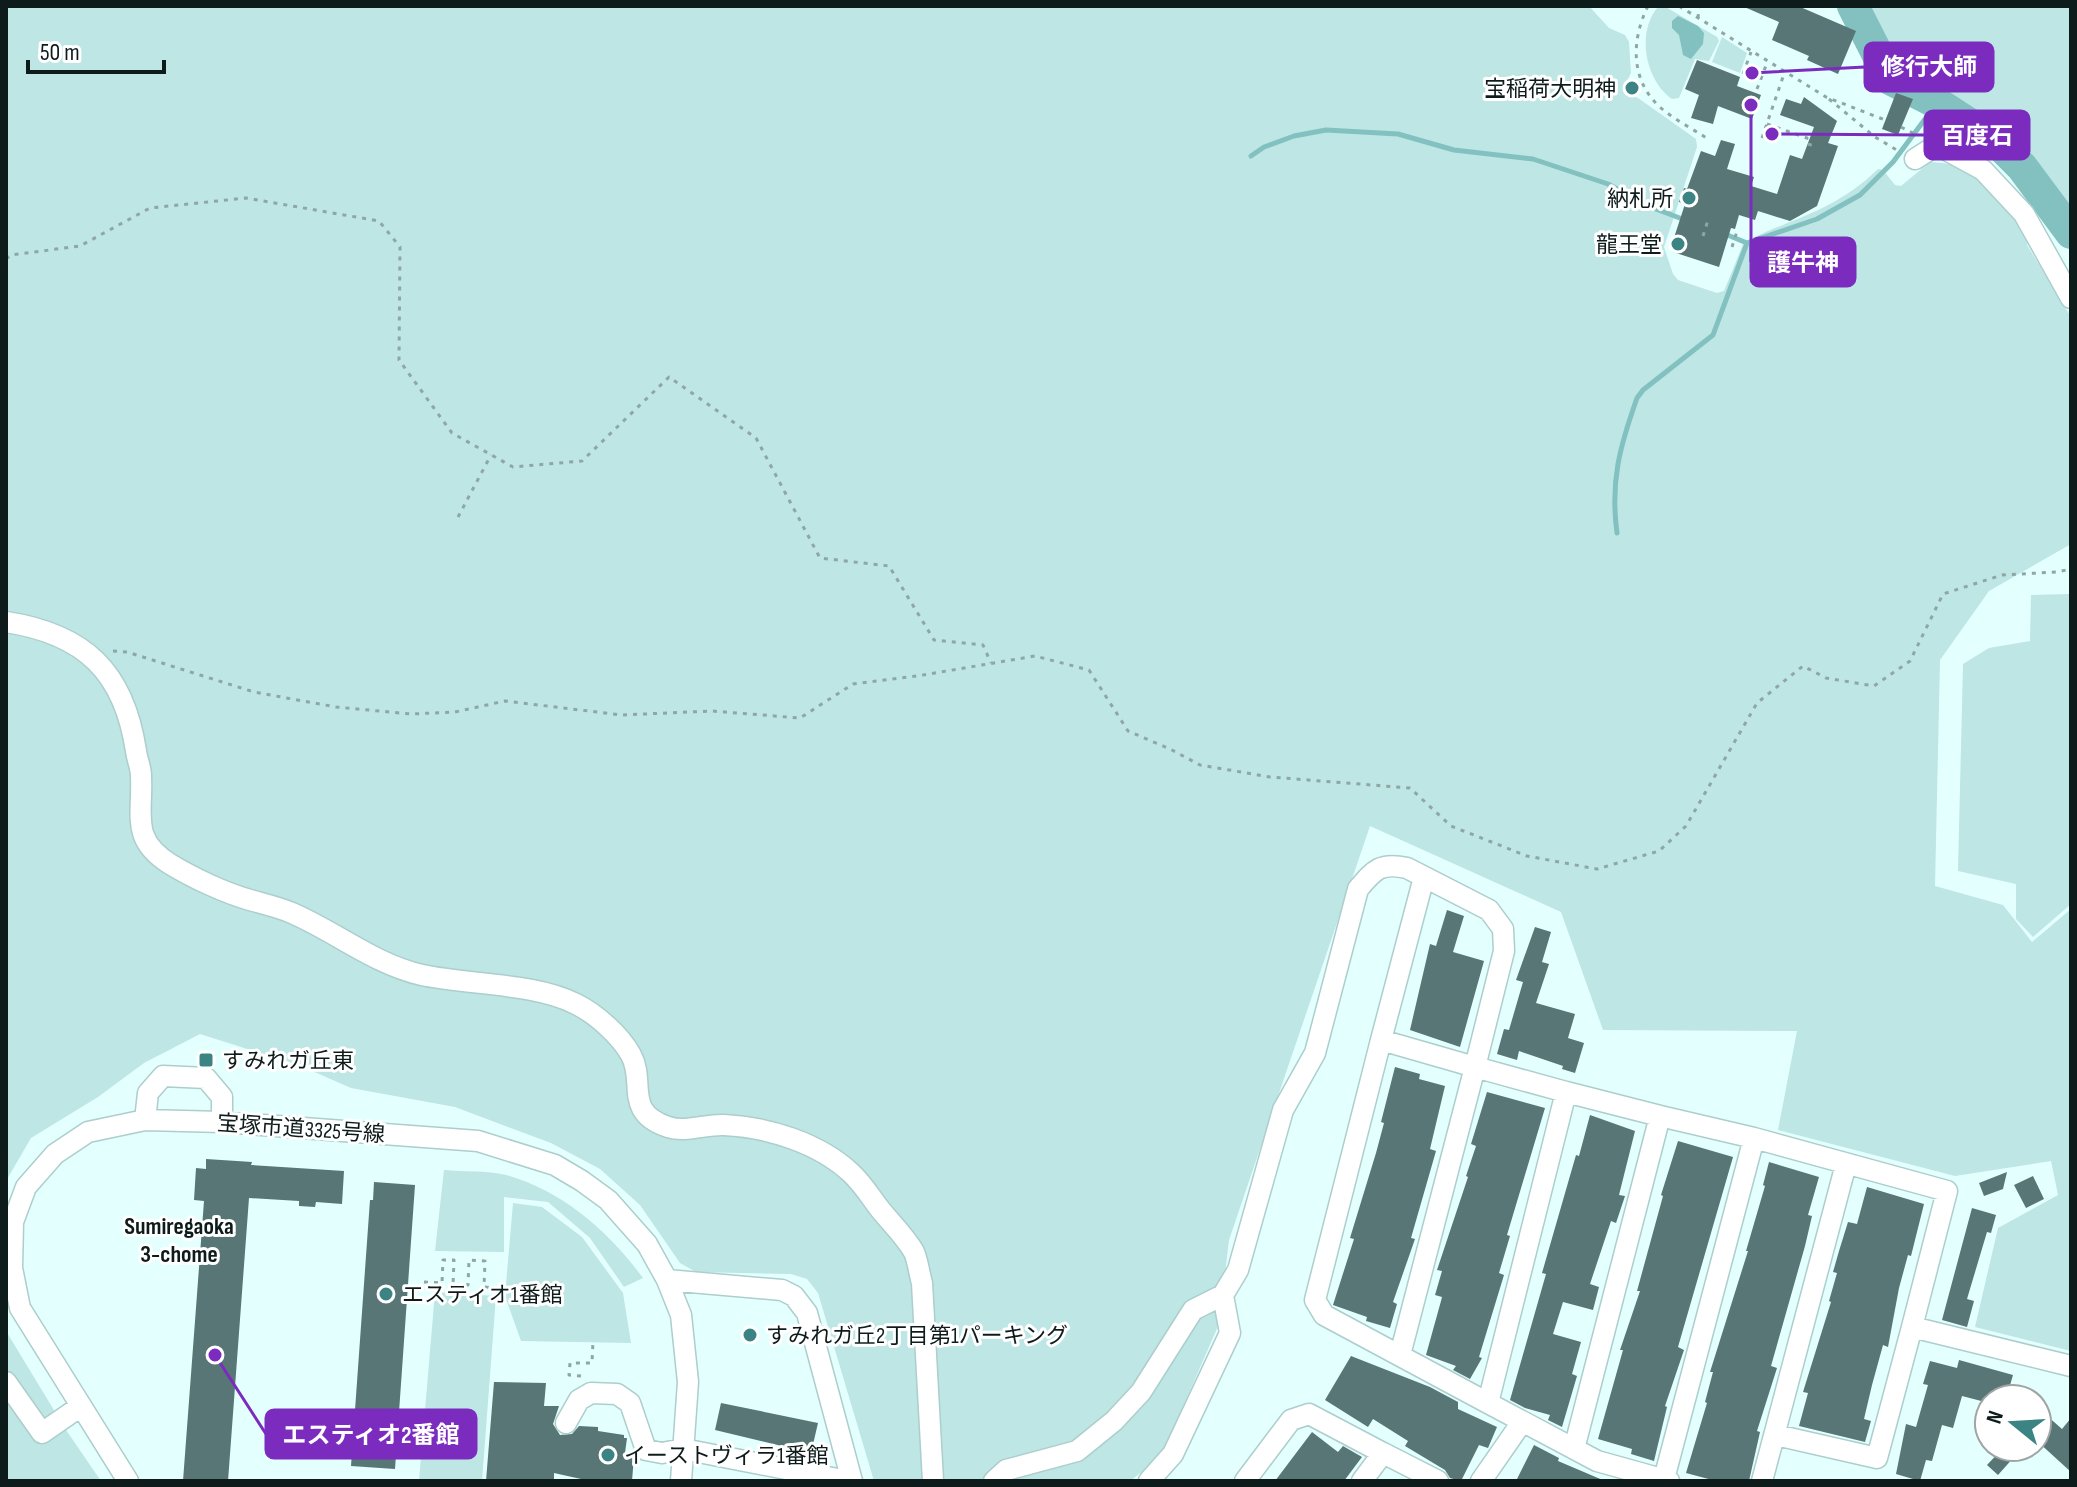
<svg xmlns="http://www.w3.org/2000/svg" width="2077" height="1487" viewBox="0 0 2077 1487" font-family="'Sofia Sans Condensed','Noto Sans JP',sans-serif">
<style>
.green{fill:#bde6e5}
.water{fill:#83c1c1}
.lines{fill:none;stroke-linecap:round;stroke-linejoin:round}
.stream{stroke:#83c1c1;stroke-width:5}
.river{stroke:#83c1c1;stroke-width:32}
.building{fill:#577675}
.minor-casing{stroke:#accecd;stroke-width:23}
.path{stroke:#90a6a5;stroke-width:3;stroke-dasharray:4 6;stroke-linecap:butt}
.minor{stroke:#fff;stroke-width:20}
.poi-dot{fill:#3b8483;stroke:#fff;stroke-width:3}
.labels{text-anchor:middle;stroke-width:6;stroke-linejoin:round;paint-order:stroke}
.poi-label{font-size:22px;fill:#0e1b1b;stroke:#fff;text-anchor:start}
.street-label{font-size:22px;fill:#0e1b1b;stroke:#fff}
.neighbourhood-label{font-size:24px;font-weight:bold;fill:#0e1b1b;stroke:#fff}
.leader{fill:none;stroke:#7b2cbf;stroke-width:3}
.callout-dot{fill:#7b2cbf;stroke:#fff;stroke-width:3}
.callout{fill:#7b2cbf;stroke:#7b2cbf;stroke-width:3}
.callout-label{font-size:24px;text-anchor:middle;font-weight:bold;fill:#fff}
</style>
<rect width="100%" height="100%" fill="#e3fffe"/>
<path class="green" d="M6 6H1589L1609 28 1625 35 1629 42 1631 73 1625 85 1629 95 1638 98 1696 139 1697 147 1664 247 1673 274 1678 280 1717 293 1724 291 1744 242C1795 217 1835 211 1878 169L1883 170 1895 185 1901 186 1930 162C1947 163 1963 165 1978 176 1992 186 2028 228 2027 245L2071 317V544L1989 591 1940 660 1935 886 2003 905 2032 942 2071 909V1351L1975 1327 1998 1228 2058 1195 2051 1161 1955 1176 1778 1130 1797 1031 1603 1030 1561 912 1370 826 1229 1240 1219 1324 1161 1457 1130 1481H874L818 1293 807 1279 791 1274 696 1272 680 1263 640 1205 600 1169 551 1143 455 1107 351 1088 301 1066 200 1034 144 1063 98 1097 31 1138 6 1181Z
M1664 6 1717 37 1719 41 1709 61 1695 59 1679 98 1672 99C1645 80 1636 32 1658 7Z
M1863 6H2071V222L2027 161 2015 148 1981 122 1891 68Z
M1722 37 1747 53 1740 73 1712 62Z
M2071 594V904L2033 937 2016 919V884L1958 871 1963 664 1989 648 2030 641 2031 595Z
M444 1170C463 1172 487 1170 506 1175 563 1191 608 1231 643 1278L624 1287 590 1238 548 1202 504 1197V1252L435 1251Z
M513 1203 542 1207 582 1237 623 1293 631 1343 521 1341 505 1296Z
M435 1292 496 1296 482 1481H419Z
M6 1331 66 1430 101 1481H6Z"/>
<path class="water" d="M1678 16 1698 26 1704 33 1703 44 1691 59 1683 55 1679 35 1672 28V21Z"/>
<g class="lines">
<path class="stream" d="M1251 156 1264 147 1294 136 1326 130 1398 134 1454 150 1533 159 1608 184 1648 206 1685 220
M1725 234 1747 243 1817 219 1860 195 1893 162 1937 103
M1617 533C1610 481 1620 446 1637 398L1643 390 1713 335 1747 243"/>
<path class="river" d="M1853 6 1890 79 1937 103 1997 142 2022 167 2071 233"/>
</g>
<path class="building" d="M1742 6H1798L1856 31 1838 74 1807 60 1809 56 1772 40 1779 22Z
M1697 60 1740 77 1737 86 1761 95 1752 119 1718 106 1713 124 1691 118 1699 95 1685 89Z
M1896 93 1913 99 1898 135 1882 129Z
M1804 97 1837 121 1828 143 1838 146 1817 206 1790 221 1758 211 1755 220 1739 215 1735 229 1731 228 1719 267 1673 252 1674 248 1671 247 1685 204 1679 202 1684 188 1687 189 1701 151 1715 156 1721 140 1735 144 1727 169 1754 177 1751 186 1777 194 1790 155 1802 159 1814 127 1780 115 1786 99 1801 104Z
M1447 910 1464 916 1453 952 1484 961 1460 1047 1410 1030 1430 944 1436 946Z
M1535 927 1551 932 1542 962 1549 964 1536 1003 1575 1014 1568 1038 1584 1043 1575 1073 1562 1069 1563 1066 1519 1051 1517 1060 1497 1054 1504 1029 1509 1030 1523 982 1516 980Z
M1395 1067 1420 1074 1419 1079 1445 1086 1430 1149 1436 1151 1411 1238 1415 1239 1393 1302 1397 1304 1390 1328 1366 1321 1367 1317 1333 1305 1354 1239 1350 1238 1376 1153 1384 1123 1381 1122Z
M1487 1092 1545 1108 1507 1235 1510 1236 1499 1273 1504 1275 1479 1357 1482 1358 1470 1379 1453 1370 1456 1366 1426 1355 1441 1301 1442 1297 1435 1295 1442 1271 1437 1270 1468 1177 1466 1176 1476 1146 1471 1144Z
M1590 1115 1635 1131 1619 1195 1625 1196 1616 1223 1611 1221 1590 1284 1599 1287 1593 1310 1563 1302 1553 1334 1581 1342 1572 1374 1577 1376 1562 1427 1548 1420 1550 1415 1525 1408 1510 1400 1546 1274 1542 1273 1576 1155 1579 1156Z
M1678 1141 1733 1157 1678 1347 1684 1350 1665 1406 1667 1407 1654 1461 1631 1454 1632 1449 1598 1439 1623 1350H1620L1640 1291H1637L1663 1196 1661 1195Z
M206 1159 252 1162 251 1165 344 1171 342 1204 316 1202 315 1207 299 1206V1201L249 1198 228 1481H183L204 1201 194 1200 196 1168 206 1169Z
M1769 1162 1819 1177 1808 1215 1812 1216 1805 1246 1771 1366 1777 1368 1757 1431 1760 1432 1749 1481H1716L1686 1473 1707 1403 1705 1402 1713 1372H1710L1748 1251H1746L1765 1186 1763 1185Z
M2007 1172 2003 1189 1984 1196 1979 1183Z
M2033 1176 2044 1199 2026 1208 2014 1185Z
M374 1182 415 1185 395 1469 351 1466 370 1200H373Z
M1867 1187 1924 1204 1911 1256 1908 1255 1899 1288 1888 1347 1883 1345 1872 1385 1864 1419 1871 1421 1865 1442 1799 1426 1808 1393 1803 1392 1831 1302 1829 1301 1837 1273 1833 1272 1839 1251 1848 1222 1857 1224Z
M1972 1208 1996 1215 1991 1233 1987 1232 1967 1299 1974 1301 1967 1327 1942 1320Z
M1351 1356 1430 1387 1458 1402V1409L1497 1427 1488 1448 1479 1445 1461 1481 1450 1478 1445 1470 1405 1446 1408 1441 1373 1419 1368 1427 1325 1400Z
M1959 1360 2013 1375 2006 1399H1989V1403L1962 1396 1953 1428 1942 1425 1932 1461 1926 1460 1920 1481 1896 1474 1906 1424 1916 1427 1928 1385 1923 1384 1930 1361 1957 1368Z
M494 1382 546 1383 544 1406H559L553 1424 560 1435 572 1434 579 1426 598 1427V1431L624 1435V1438H627L625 1453 634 1456 632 1481H590L554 1473V1481H486Z
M721 1403 818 1423 811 1453 715 1430Z
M2037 1407 2062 1429 2071 1418V1472L2037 1441Z
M1312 1432 1338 1452 1343 1446 1362 1457 1344 1481H1275Z
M1534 1445 1559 1458 1558 1461 1605 1481H1516Z
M2004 1447H2023L1998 1475 1987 1465Z"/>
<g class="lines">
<g class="minor-casing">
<path id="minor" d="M1915 159 1937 145 1983 170 2024 214 2071 298
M6 622C85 634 124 672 136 751 137 760 141 767 141 776 143 815 130 839 170 864 193 878 225 893 250 900 264 904 278 907 292 913 336 932 374 964 422 975 469 985 535 983 576 1004 596 1014 620 1035 631 1055 646 1082 623 1112 668 1127 686 1133 706 1124 724 1125 768 1127 819 1143 851 1173 862 1183 870 1196 879 1208 890 1222 905 1236 914 1252 918 1261 919 1273 922 1283L933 1481
M1381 1040 1315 1300 1324 1315 1488 1403
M1660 1116 1566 1092 1488 1403 1597 1461 1669 1481
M145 1120 148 1093 163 1076 206 1078 222 1097V1122
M667 1280 782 1290 794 1296 807 1313 852 1481
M1400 1355 1475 1067 1381 1040 1424 877
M6 1382 42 1433 81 1406
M566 1423 579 1400 591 1393 617 1394 630 1403 646 1450 662 1453 683 1449 848 1481
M1776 1435 1877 1458 1912 1327 2071 1366
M1574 1449 1660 1116 1754 1138 1947 1191 1912 1327
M1664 1479 1754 1138
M128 1481 20 1308 12 1268 13 1222 26 1187 55 1154 88 1132 145 1120 222 1122 478 1141 555 1165 582 1181 608 1200 647 1244 667 1280 681 1315 688 1382 681 1481
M994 1481 1006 1470 1077 1451 1114 1421 1141 1392 1193 1310 1223 1295 1238 1270 1283 1110 1315 1053 1358 889C1374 870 1380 862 1407 868L1489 910 1503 929 1504 951 1475 1067 1566 1092
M1149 1481 1173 1454 1230 1333 1223 1295
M1245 1481 1291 1420 1309 1414 1383 1453
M1362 1481 1383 1453 1438 1481
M1481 1481 1522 1422
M1762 1481 1846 1164"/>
</g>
<path class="path" d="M1648 6C1631 40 1630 81 1661 108 1675 120 1693 129 1708 139
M1679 6 1826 97 1885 120
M1698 18 1699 6
M1743 74 1751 52
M1757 89 1767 63
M1829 99 1875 137 1900 152
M1767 124 1807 138 1806 142
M1901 127 1919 136
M1762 138 1784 74
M1808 144 1817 147
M1703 236 1708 220
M1732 247 1737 231
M6 259 11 255 80 246 150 208 246 198 379 221 400 247 399 360 452 433 513 467 582 461 669 377 756 438 820 558 889 566 934 640 983 645 991 663
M458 517 491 455
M113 651 127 652 254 692 336 707 411 714 455 712 505 701 622 715 712 711 800 718 853 684 917 676 1035 656 1089 670 1128 731 1170 749 1200 765 1270 777 1410 788 1451 826 1527 856 1597 869 1659 851 1686 826 1757 703 1803 666 1826 678 1874 686 1910 661 1943 594 2002 575 2057 572 2071 569
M424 1282 442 1283 443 1260H454L453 1285H468L469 1260 485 1261 484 1287 510 1289
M581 1376 569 1375 570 1363H592L593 1341"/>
<use href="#minor" class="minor"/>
</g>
<g class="poi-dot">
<circle cx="1632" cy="88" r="8"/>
<circle cx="1689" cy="198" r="8"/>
<circle cx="1678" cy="244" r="8"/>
<rect x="198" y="1052" width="16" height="16" rx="4"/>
<circle cx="386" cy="1294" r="8"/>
<circle cx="750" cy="1335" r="8"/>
<circle cx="608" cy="1455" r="8"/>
</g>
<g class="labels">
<g class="poi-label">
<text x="1616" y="96" text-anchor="end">宝稲荷大明神</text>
<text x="1673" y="206" text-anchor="end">納札所</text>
<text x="1662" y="252" text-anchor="end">龍王堂</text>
<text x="222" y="1068">すみれガ丘東</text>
<text x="402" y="1302">エスティオ1番館</text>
<text x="766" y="1343">すみれガ丘2丁目第1パーキング</text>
<text x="624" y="1463">イーストヴィラ1番館</text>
</g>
<g class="street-label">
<text transform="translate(301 1128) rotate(4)" y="8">宝塚市道3325号線</text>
</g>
<g class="neighbourhood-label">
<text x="179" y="1234">Sumiregaoka<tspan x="179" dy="28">3-chome</tspan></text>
</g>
</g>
<path class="leader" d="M1752 73L1865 67M1772 134L1925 135M1751 105L1751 262M215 1355L266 1434"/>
<g class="callout-dot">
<circle cx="1752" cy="73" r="8"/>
<circle cx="1772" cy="134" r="8"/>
<circle cx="1751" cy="105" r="8"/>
<circle cx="215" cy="1355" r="8"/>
</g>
<g class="callout">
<rect x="1865" y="43" width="128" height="48" rx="8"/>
<rect x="1925" y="111" width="104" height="48" rx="8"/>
<rect x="1751" y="238" width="104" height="48" rx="8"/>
<rect x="266" y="1410" width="210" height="48" rx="8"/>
</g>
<g class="callout-label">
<text x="1929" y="75">修行大師</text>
<text x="1977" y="144">百度石</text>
<text x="1803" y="271">護牛神</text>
<text x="371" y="1443">エスティオ2番館</text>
</g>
<rect width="2077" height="1487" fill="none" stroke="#0e1b1b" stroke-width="16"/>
<g transform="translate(2013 1423) rotate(288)"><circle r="38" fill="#ffffff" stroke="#9fa4a4" stroke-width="2"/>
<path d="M0-6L14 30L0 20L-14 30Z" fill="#3b8483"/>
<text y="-12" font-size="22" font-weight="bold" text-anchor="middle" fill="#0e1b1b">N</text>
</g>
<path d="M28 60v12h136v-12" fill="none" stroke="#0e1b1b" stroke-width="4"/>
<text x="40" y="60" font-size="24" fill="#0e1b1b" stroke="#ffffff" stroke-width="6" paint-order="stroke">50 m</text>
</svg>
